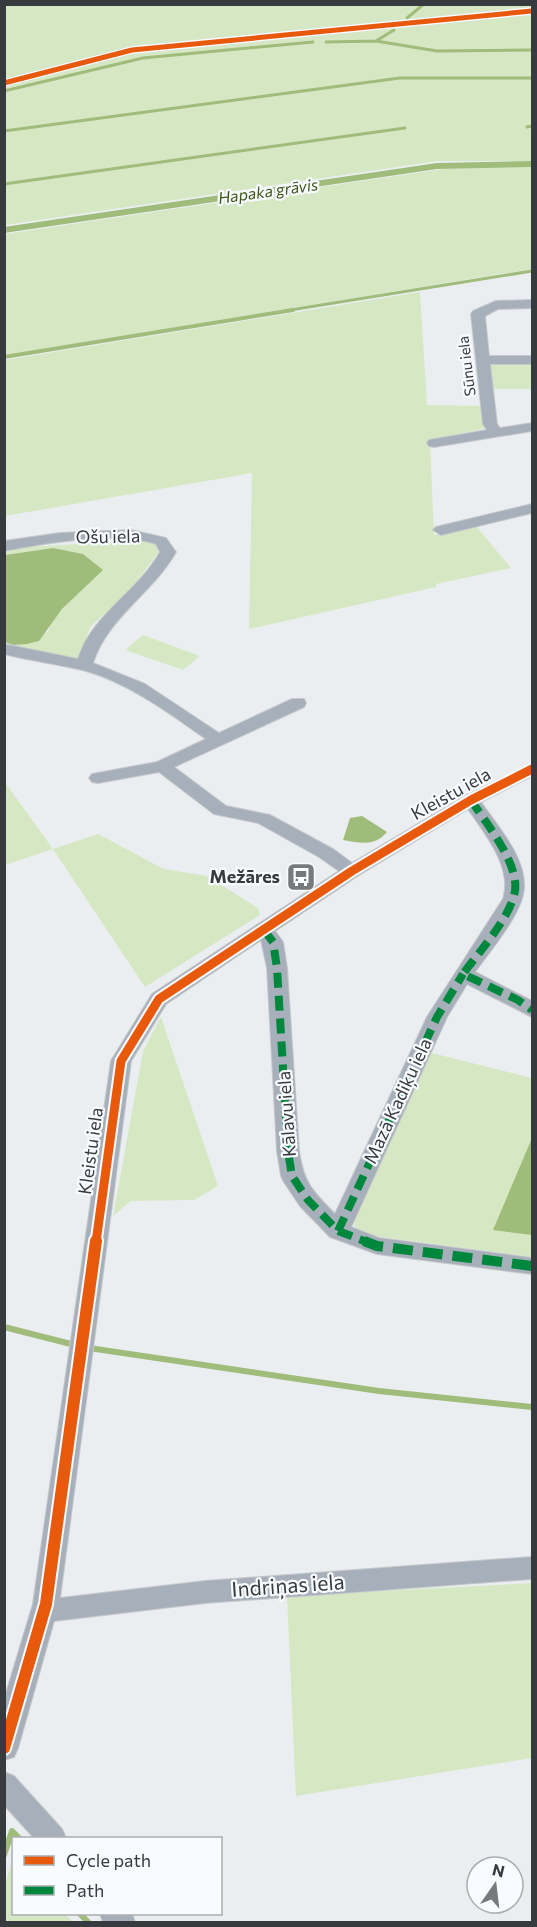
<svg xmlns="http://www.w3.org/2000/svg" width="537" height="1927" viewBox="0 0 537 1927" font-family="Commissioner,sans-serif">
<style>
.green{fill:#d6e8c3}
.water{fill:#9fbc7b}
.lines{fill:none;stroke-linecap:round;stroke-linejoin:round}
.stream-far2{stroke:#9fbc7b;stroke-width:3}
.stream-far1{stroke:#9fbc7b;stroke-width:4}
.stream{stroke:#9fbc7b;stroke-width:6}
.canal{fill:#9fbc7b;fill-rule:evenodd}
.minor-casing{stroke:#c8cacc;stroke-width:2}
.minor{fill:#a7b0ba;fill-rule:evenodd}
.quiet-far1{stroke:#00873e;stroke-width:8;stroke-dasharray:15 8;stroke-linecap:butt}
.quiet{stroke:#00873e;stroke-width:10;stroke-dasharray:20 10;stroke-linecap:butt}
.cycleway-far2-casing{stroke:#f8fbff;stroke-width:8}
.cycleway-far1-casing{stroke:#f8fbff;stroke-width:13}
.cycleway-casing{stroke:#f8fbff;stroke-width:16}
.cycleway-far2{stroke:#e8590c;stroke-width:5}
.cycleway-far1{stroke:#e8590c;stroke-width:9}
.cycleway{stroke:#e8590c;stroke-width:12}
.labels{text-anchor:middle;stroke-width:4.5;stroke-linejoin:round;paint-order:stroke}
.far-street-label{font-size:15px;fill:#383b3d;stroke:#f8fbff}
.far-water-label{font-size:16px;font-style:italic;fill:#3d5614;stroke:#f8fbff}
.street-label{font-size:18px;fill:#383b3d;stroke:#f8fbff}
.poi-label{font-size:18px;font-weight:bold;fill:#383b3d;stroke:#f8fbff;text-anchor:end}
.near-street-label{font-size:21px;fill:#383b3d;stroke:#f8fbff}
</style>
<rect width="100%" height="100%" fill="#ebeef1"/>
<path class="green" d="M5 5H532V161H438L5 225Z
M532 167V269L5 355V234L443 169Z
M420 292 427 405 484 406 486 428 430 440 434 535 476 526 511 568 436 584V587L249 629 252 473 5 516V360Z
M490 363H532V389H493Z
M147 540 157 545 158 553 128 593 90 627 81 658 64 660 5 645V642L13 645 48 632C51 615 89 584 102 570L82 554 53 548 5 555V552L26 547Z
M143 635 200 656 183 670 125 650Z
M4 781 53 849 98 834 164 869 207 876 258 908 260 915 145 987 53 849 5 865Z
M161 1017 218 1186 194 1200 131 1201 113 1216 143 1051Z
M428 1052 532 1078V1257L376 1236 355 1227 353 1214Z
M532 1583V1758L296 1796 287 1596Z
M13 1857 14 1914H65L73 1922H5V1885Z"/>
<path class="water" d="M53 548 83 554 103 570 62 609 39 641 27 644 13 645 5 642V555Z
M362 816 387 832C375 847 360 843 343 840L350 818Z
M532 1138V1235L493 1230Z"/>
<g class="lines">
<path class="stream-far2" d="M407 18 424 4
M376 41 394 30
M326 42 376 41 437 51 532 50
M4 91 143 58 313 42
M527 127 532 126
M4 131 400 78H532
M4 184 405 128
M284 311 532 271"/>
<path class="stream-far1" d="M4 357 293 310"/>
<path class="stream" d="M4 1327 75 1345
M89 1348 379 1391 532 1407
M4 1855 12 1831 19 1838
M80 1914 88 1922"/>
<path class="canal" d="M532 161V167L437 169 4 233V227L437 163Z"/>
<g class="minor-casing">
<path id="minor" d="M532 8V14L132 53 4 86V80L132 47Z
M532 300V308L498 309 485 316 489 356H532V364H490L497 424 500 428 532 423V431L434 447 429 446 427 443 429 440 487 430 483 424 471 314 473 311 496 301Z
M532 504V513L441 535 433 530 436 527Z
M131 530 166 538 176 552C152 594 108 617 93 663L145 684 219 733 292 699H304L306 703 304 707 174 767 226 806 270 815 333 849 352 863 465 796 532 764V776L481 802C497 826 526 857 524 888 523 913 489 952 475 972L532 1001V1017L467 984 447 1017 351 1227 379 1238 532 1258V1274L377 1254 330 1237 300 1206 284 1182 281 1176 277 1151 267 968 261 940 166 1004 131 1061 60 1598 205 1581 532 1557V1579L205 1603 54 1621 18 1748 14 1757 4 1760V1700L33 1604 111 1061 152 994 339 871 319 857 258 823 214 814 159 772 98 783 92 782 89 778 92 774 157 762 206 739C169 713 130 684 86 671 59 664 31 661 4 654V644L78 659C92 614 138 592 160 552L156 544C117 531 45 543 4 551V541L60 533ZM468 809C485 834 513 867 503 899L427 1017 335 1214C312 1190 304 1184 299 1151L287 968 283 942 275 931 359 875Z
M4 1772 14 1776 62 1829 66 1838H34L4 1805Z
M100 1914H132L135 1922H103Z"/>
</g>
<use href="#minor" class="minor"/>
<path class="quiet-far1" d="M471 800C486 823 519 863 515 891 511 917 478 953 463 974L518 1000 532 1010
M264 930 273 942 277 968 288 1151 292 1176 308 1200 338 1231 367 1242
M338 1231 437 1017 463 974"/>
<path class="quiet" d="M364 1241 377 1246 532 1266"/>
<g class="cycleway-far2-casing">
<path id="cycleway-far2" d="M4 83 132 50 532 11"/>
</g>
<g class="cycleway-far1-casing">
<path id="cycleway-far1" d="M96 1242 121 1061 159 999 352 871 471 800 532 769"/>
</g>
<g class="cycleway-casing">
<path id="cycleway" d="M4 1748 46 1604 96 1241"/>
</g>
<use href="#cycleway-far2" class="cycleway-far2"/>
<use href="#cycleway-far1" class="cycleway-far1"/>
<use href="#cycleway" class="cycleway"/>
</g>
<defs>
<g id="bus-square" transform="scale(1.5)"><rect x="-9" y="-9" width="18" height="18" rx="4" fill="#777a7c" stroke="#f8fbff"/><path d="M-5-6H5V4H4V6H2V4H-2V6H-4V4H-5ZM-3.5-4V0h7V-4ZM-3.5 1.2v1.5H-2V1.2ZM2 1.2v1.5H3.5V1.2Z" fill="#fff"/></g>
</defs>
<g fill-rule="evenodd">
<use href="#bus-square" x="301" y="877"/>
</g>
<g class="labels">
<g class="far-street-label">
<text transform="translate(467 366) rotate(-97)" y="5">Sūnu iela</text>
</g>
<g class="far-water-label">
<text transform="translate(268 191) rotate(-8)" y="6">Hapaka grāvis</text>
</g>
<g class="street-label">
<text transform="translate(108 537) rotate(-1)" y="6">Ošu iela</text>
<text transform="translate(451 794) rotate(-29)" y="6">Kleistu iela</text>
<text transform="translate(398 1101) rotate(-65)" y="6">Mazā Kadiķu iela</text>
<text transform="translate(287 1114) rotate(-94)" y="6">Kālavu iela</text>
<text transform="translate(91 1151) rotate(-82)" y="6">Kleistu iela</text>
</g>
<g class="poi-label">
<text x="280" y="883">Mežāres</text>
</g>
<g class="near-street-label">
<text transform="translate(288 1586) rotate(-4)" y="7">Indriņas iela</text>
</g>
</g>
<rect width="537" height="1927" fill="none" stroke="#383b3d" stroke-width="12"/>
<rect x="12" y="1837" width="210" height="78" fill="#f8fbff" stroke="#abaeb1" stroke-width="1.5"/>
<rect x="24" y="1856" width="30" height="9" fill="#e8590c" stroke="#abaeb1" stroke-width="1.5"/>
<text x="66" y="1867" font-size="18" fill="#383b3d">Cycle path</text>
<rect x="24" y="1886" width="30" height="9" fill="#00873e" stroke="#abaeb1" stroke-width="1.5"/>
<text x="66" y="1897" font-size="18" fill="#383b3d">Path</text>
<g transform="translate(495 1885) rotate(14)"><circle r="28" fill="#f8fbff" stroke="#abaeb1" stroke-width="1.5"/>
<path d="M0-4.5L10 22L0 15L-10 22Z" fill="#777a7c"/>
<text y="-9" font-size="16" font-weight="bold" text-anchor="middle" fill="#383b3d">N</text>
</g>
</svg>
